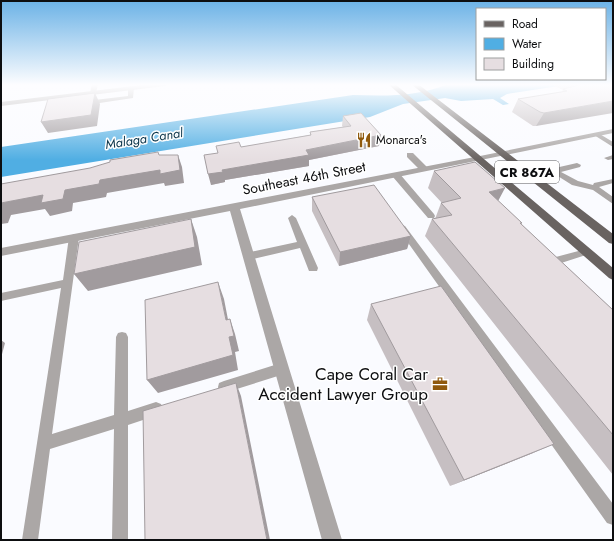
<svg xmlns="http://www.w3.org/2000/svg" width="614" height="541" viewBox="0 0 614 541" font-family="Jost,sans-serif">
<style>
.water{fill:#50aee3}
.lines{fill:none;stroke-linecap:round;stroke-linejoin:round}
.service{fill:#aba7a6;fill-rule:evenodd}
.minor{fill:#aba7a6;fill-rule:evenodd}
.primary{fill:#696361;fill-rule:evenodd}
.wall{fill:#c6bfc2}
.shaded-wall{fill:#a19b9e}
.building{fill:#e6dee1;stroke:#a19b9e}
.labels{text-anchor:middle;stroke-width:3;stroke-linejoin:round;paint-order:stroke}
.far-poi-label{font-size:12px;fill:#0d0e10;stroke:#fff;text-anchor:start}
.far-water-label{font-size:13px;font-style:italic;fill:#0a344a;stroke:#fff}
.shield{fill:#fff;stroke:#565658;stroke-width:1}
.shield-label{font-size:13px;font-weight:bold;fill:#0d0e10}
.street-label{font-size:14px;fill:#0d0e10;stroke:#fff}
.near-poi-label{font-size:17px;fill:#0d0e10;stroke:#fff;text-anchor:end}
</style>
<rect width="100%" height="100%" fill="#fafbff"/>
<path class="water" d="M448 84H572L507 94 500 98 509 104 503 105 493 99 461 101 445 98 403 104 370 117 1 177V147L353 95C386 96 417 97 448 84Z"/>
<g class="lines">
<path class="service" d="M92 84H98L96 93 93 95 90 93Z
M131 86 134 88 133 98 86 105 83 103 86 101 128 96V88Z
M594 133H598L613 142V147L594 135Z
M407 153H413L427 167V171H421L407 157Z
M613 155V159L608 160 604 158Z
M577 163 581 165 580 167 561 172 578 181 593 185 594 183 613 179V183L599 187 613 197V204L593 190 572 185 553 173 555 168Z
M393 173H399L434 214 435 216 434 218H428L393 177Z
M292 215 296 218 318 268 317 271H309L300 248 249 260 246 259 244 256 246 253 297 242 288 218Z
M402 225 405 226 613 504V525L607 523 399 230 398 228 399 226Z
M74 234 79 237 52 434 114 415 116 337 118 333 122 332 126 333 128 337V411L156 402 161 404 163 409 161 414 128 425V540H112L114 429 50 449 38 540H22L61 288 1 301V293L63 280 69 237Z
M586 249 589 250 591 252 589 254 555 265 550 261 552 258Z
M281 363 285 365 287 369 285 373 281 375 224 393 219 391 218 387 219 383 224 381Z"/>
<path class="minor" d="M150 84H168L165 86 1 106V102Z
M613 129V133L240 209 342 540H322L230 211 1 256V248L480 156Z"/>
<path class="primary" d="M388 84H395L613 268V280L609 278Z
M411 84H418L613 234V244L609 243Z"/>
</g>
<path class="wall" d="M551 84H613L536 126H533L512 112 518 99 562 92 563 90Z
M343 116 379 146 309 160V166L225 180V182L211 185 218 153 241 147 310 135V132L343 127 342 126Z
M434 171 498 201 522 223 521 224 613 310V475L425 236 432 219H435L441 203H442L428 188Z
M312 197 411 236 407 249 339 266 312 211Z
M371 304 533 453 450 486 367 320Z"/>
<path class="shaded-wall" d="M95 93 100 104 97 126 48 133 41 122Z
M613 101V113L536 126 544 113Z
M381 135 379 146 309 160V166L225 180V182L211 185 208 174 222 170 306 150Z
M178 155 182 167 184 183 165 186 164 183 107 193 106 197 73 203 72 211 50 216 45 209 11 215 8 223 1 224V203L65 190 100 180Z
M505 188 496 205 489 192Z
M191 219 197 237 202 265 88 291 74 274Z
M411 236 407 249 339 266 340 252Z
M218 282 224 299 231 335 226 320Z
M230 319 235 334 239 351 235 352 238 370 158 393 147 380 229 337Z
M1 340 5 343 1 358Z
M236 383 241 396 270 540H267Z
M554 444 533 453 450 486 464 480Z"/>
<path class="building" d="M583 84H613V101L544 113 540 112 518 99 567 91 563 89Z
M95 93 91 115 41 122 48 99Z
M361 113 381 135 306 150 309 155 222 170 223 172 208 174 204 155 218 153 216 146 239 142 241 147 311 135 310 132 351 126 343 116Z
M158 152 159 155H178L180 170 160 174V170L100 180 99 184 65 190 63 199 41 203 43 195 1 203V184L90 168 110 162V160Z
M475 162 505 188 489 192 522 223H520L613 310V435L432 219 452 215 441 203 461 198 434 171Z
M374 185 411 236 340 252 312 197Z
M191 219 195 247 74 274 79 242Z
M218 282 226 320 230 319 234 336 229 337 233 355 147 380 145 300Z
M441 286 554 444 464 480 371 304Z
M236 383 267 540H145L143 411Z"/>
<linearGradient id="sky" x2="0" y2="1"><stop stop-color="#6bb2e6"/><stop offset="0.53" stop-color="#fdfdff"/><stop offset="1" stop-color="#fdfdff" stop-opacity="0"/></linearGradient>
<rect width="614" height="160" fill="url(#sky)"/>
<defs>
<g id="restaurant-bare" transform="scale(1.2)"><path d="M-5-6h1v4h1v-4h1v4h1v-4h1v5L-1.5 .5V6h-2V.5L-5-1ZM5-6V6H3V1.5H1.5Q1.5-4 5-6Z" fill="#8f590d" stroke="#fff" stroke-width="2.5" paint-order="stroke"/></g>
<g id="office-bare" transform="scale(1.2)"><path d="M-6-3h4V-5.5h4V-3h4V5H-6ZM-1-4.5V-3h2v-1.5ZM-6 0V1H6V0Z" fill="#8f590d" stroke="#fff" stroke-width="2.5" paint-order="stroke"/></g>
</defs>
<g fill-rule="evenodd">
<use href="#restaurant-bare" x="364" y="140"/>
<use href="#office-bare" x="440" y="384"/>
</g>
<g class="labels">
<g class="far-poi-label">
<text x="376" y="144">Monarca's</text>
</g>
<g class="far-water-label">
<text transform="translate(144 138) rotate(-9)" y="5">Malaga Canal</text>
</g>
<rect class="shield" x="495" y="161" width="64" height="22" rx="3"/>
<g class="shield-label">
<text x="527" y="177">CR 867A</text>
</g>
<g class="street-label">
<text transform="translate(304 178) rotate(-11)" y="5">Southeast 46th Street</text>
</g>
<g class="near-poi-label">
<text x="428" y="380">Cape Coral Car<tspan x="428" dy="20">Accident Lawyer Group</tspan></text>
</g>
</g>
<rect width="614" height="541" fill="none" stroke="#0d0e10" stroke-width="4"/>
<rect x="476" y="8" width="130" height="72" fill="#ffffff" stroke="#9e9f9f"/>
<rect x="484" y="21" width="20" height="6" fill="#696361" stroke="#9e9f9f"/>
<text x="512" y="28" font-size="12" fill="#0d0e10">Road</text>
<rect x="484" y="38" width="20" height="12" fill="#50aee3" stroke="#9e9f9f"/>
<text x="512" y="48" font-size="12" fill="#0d0e10">Water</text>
<rect x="484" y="58" width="20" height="12" fill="#e6dee1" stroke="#9e9f9f"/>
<text x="512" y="68" font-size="12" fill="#0d0e10">Building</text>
</svg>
